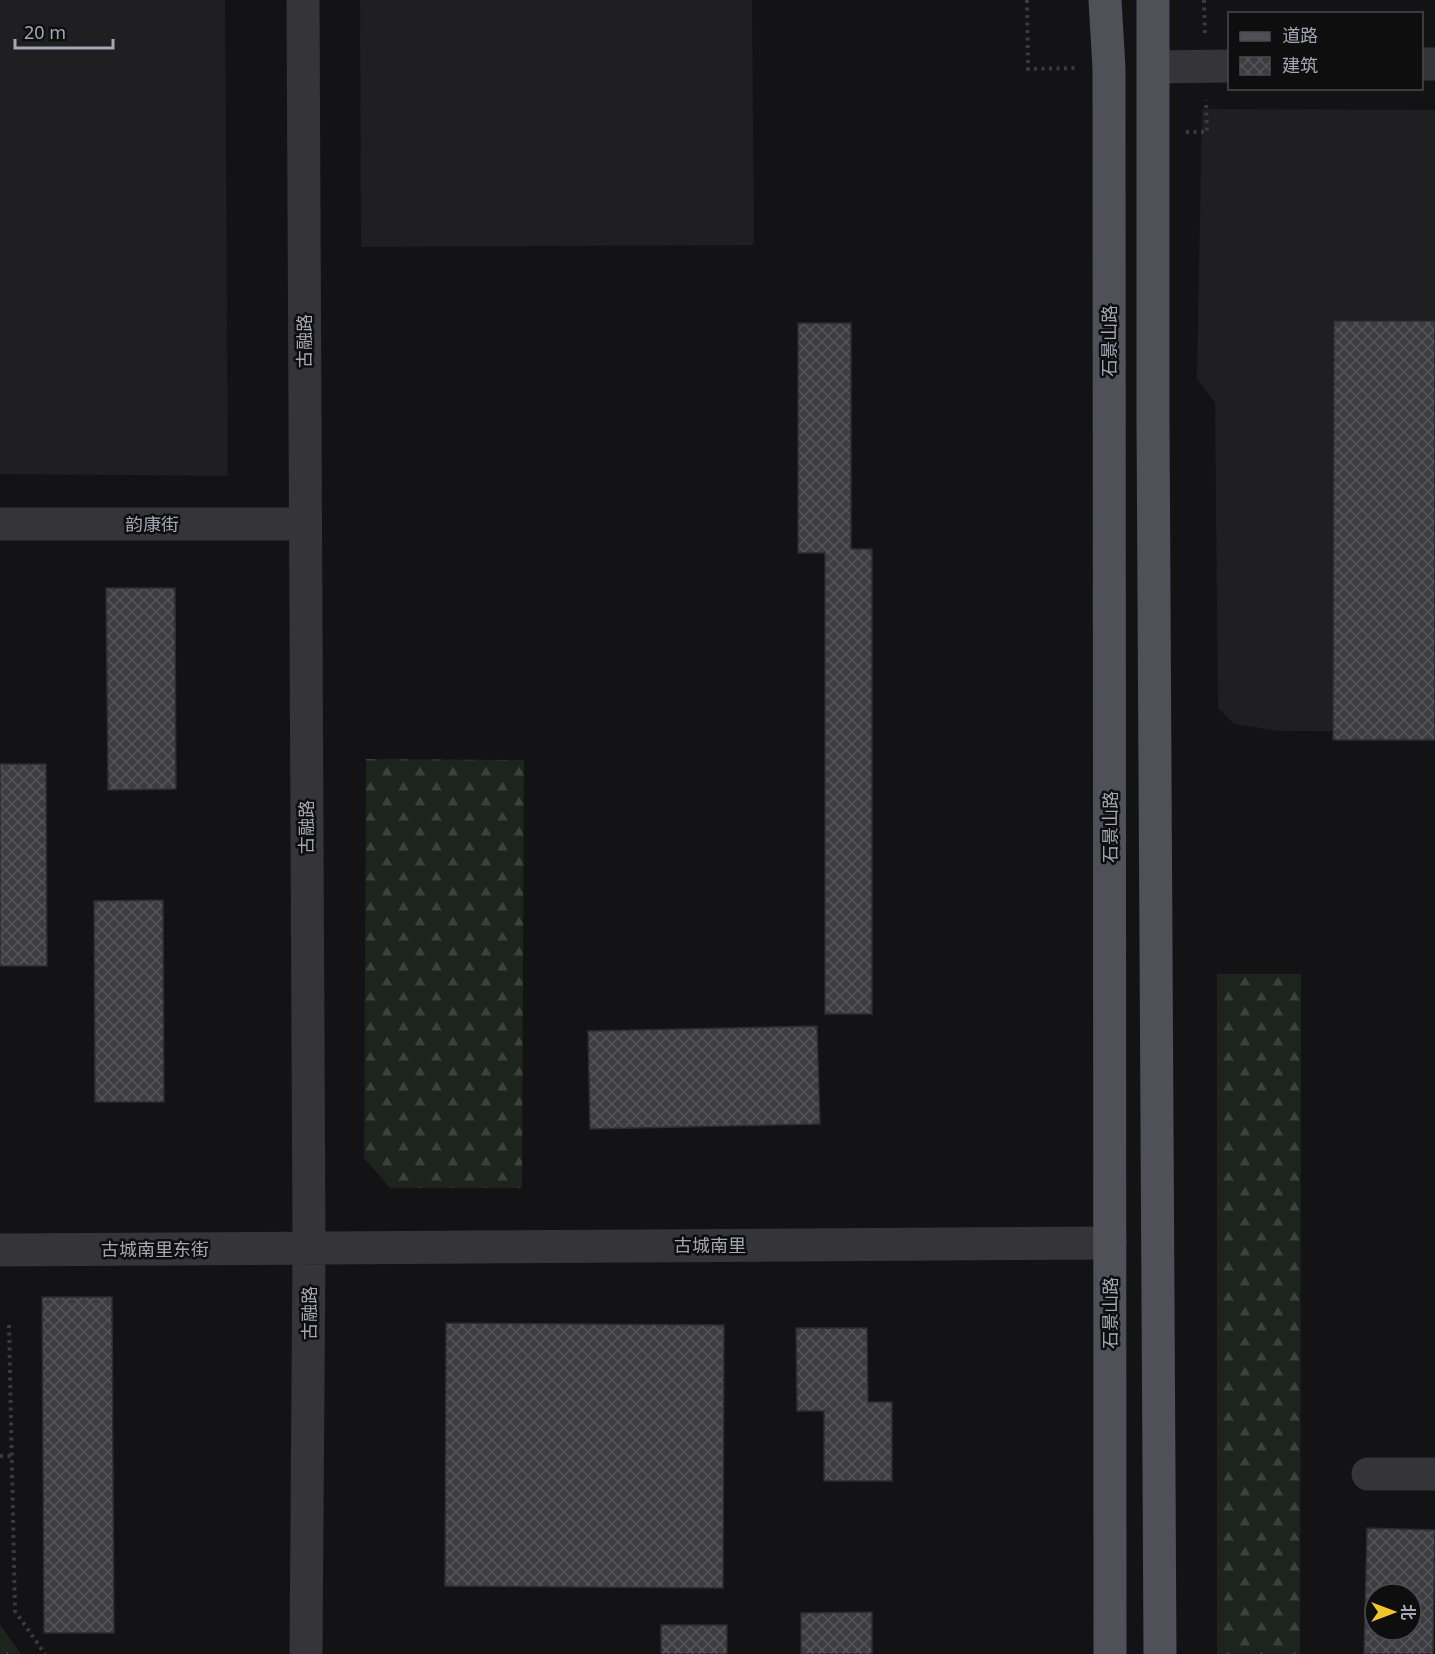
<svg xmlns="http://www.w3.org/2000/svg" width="1435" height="1654" viewBox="0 0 1435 1654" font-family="'Noto Sans','Noto Sans SC',sans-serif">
	<defs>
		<pattern id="forest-firs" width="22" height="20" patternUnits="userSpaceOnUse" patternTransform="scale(1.5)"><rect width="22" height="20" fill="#1d241e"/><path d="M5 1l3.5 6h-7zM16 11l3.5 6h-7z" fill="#3b413c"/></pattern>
		<pattern id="building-cross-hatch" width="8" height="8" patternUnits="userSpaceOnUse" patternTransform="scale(1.5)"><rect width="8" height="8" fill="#3d3c41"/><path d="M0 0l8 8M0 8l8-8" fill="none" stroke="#56555a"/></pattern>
	</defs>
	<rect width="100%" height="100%" fill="#131214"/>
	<path fill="#1f1f21" d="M0 0H225L228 476 0 474Z
		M360 0H752L754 245 361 247Z
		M1202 109 1435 110V732L1279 731 1234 724 1218 708 1215 402 1197 379Z"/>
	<path fill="url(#forest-firs)" d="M366 759 524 760 522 1188H390L364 1158Z
		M1217 974H1301L1300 1654H1217Z
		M0 1625 21 1654H0Z"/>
	<path fill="url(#building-cross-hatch)" stroke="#2d2c30" stroke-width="1.5" fill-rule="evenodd" d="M1334 321H1435V740H1333Z
		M798 323H851V549H872V1014H825V553H798Z
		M106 588H175L176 789 108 790Z
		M0 764H46L47 966H0Z
		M163 900 164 1102H95L94 901Z
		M817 1026 820 1124 590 1129 588 1031Z
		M42 1297H112L114 1633H44Z
		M446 1323 724 1325 723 1588 445 1586Z
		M796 1328H867L868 1402H892V1481H824V1411H797Z
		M1367 1528 1435 1530 1433 1654H1364ZM1375 1594H1411V1630H1375Z
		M872 1612V1654H801V1613Z
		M661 1625H727V1654H661Z"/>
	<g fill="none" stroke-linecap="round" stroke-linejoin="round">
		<path stroke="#3a3b40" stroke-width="4" stroke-dasharray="3 4.5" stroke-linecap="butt" d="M1027 0 1028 69 1076 68
			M1204 0 1205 35
			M1186 132H1207L1206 100
			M9 1325 15 1611 45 1654
			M0 1456H12"/>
		<path stroke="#343439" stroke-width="33" d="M303 0 309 1248 306 1654
			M1422 64H1435
			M1154 67 1230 66
			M0 524H304
			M0 1250 1110 1243
			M1368 1474H1435"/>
		<path stroke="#4f5058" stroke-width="33" d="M1105 0 1109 68 1110 1654
			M1153 0V419L1160 1654"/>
	</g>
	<g text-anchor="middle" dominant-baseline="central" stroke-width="5" stroke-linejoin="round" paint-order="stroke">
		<g font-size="18" fill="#a4a7b5" stroke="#0e0e0f">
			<text transform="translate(304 341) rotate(-90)">古融路</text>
			<text transform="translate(1109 341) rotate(-90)">石景山路</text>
			<text x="152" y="524">韵康街</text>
			<text transform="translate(306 827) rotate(-90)">古融路</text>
			<text transform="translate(1110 827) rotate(-90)">石景山路</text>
			<text x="710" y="1245">古城南里</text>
			<text x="155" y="1249">古城南里东街</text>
			<text transform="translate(309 1313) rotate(-90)">古融路</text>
			<text transform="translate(1110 1313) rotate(-90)">石景山路</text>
		</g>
	</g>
	<rect x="1228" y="12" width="195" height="78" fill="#0e0e0f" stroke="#4a4b51" stroke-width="1.5"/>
	<rect x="1240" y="32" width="30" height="9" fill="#4f5058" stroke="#4a4b51" stroke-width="1.5"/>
	<text x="1282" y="42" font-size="18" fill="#a4a7b5">道路</text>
	<rect x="1240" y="57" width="30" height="18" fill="url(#building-cross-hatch)" stroke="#4a4b51" stroke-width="1.5"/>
	<text x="1282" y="72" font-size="18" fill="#a4a7b5">建筑</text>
	<g transform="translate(1393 1612) rotate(90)"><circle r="28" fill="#0e0e0f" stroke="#4a4b51" stroke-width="1.5"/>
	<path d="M0-4.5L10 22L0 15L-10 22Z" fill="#f3c52c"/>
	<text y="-9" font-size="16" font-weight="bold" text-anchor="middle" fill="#a4a7b5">北</text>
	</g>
	<path d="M15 39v9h98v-9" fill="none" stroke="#a4a7b5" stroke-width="3"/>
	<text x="24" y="39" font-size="18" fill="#a4a7b5" stroke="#0e0e0f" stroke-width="4.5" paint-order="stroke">20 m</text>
</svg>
